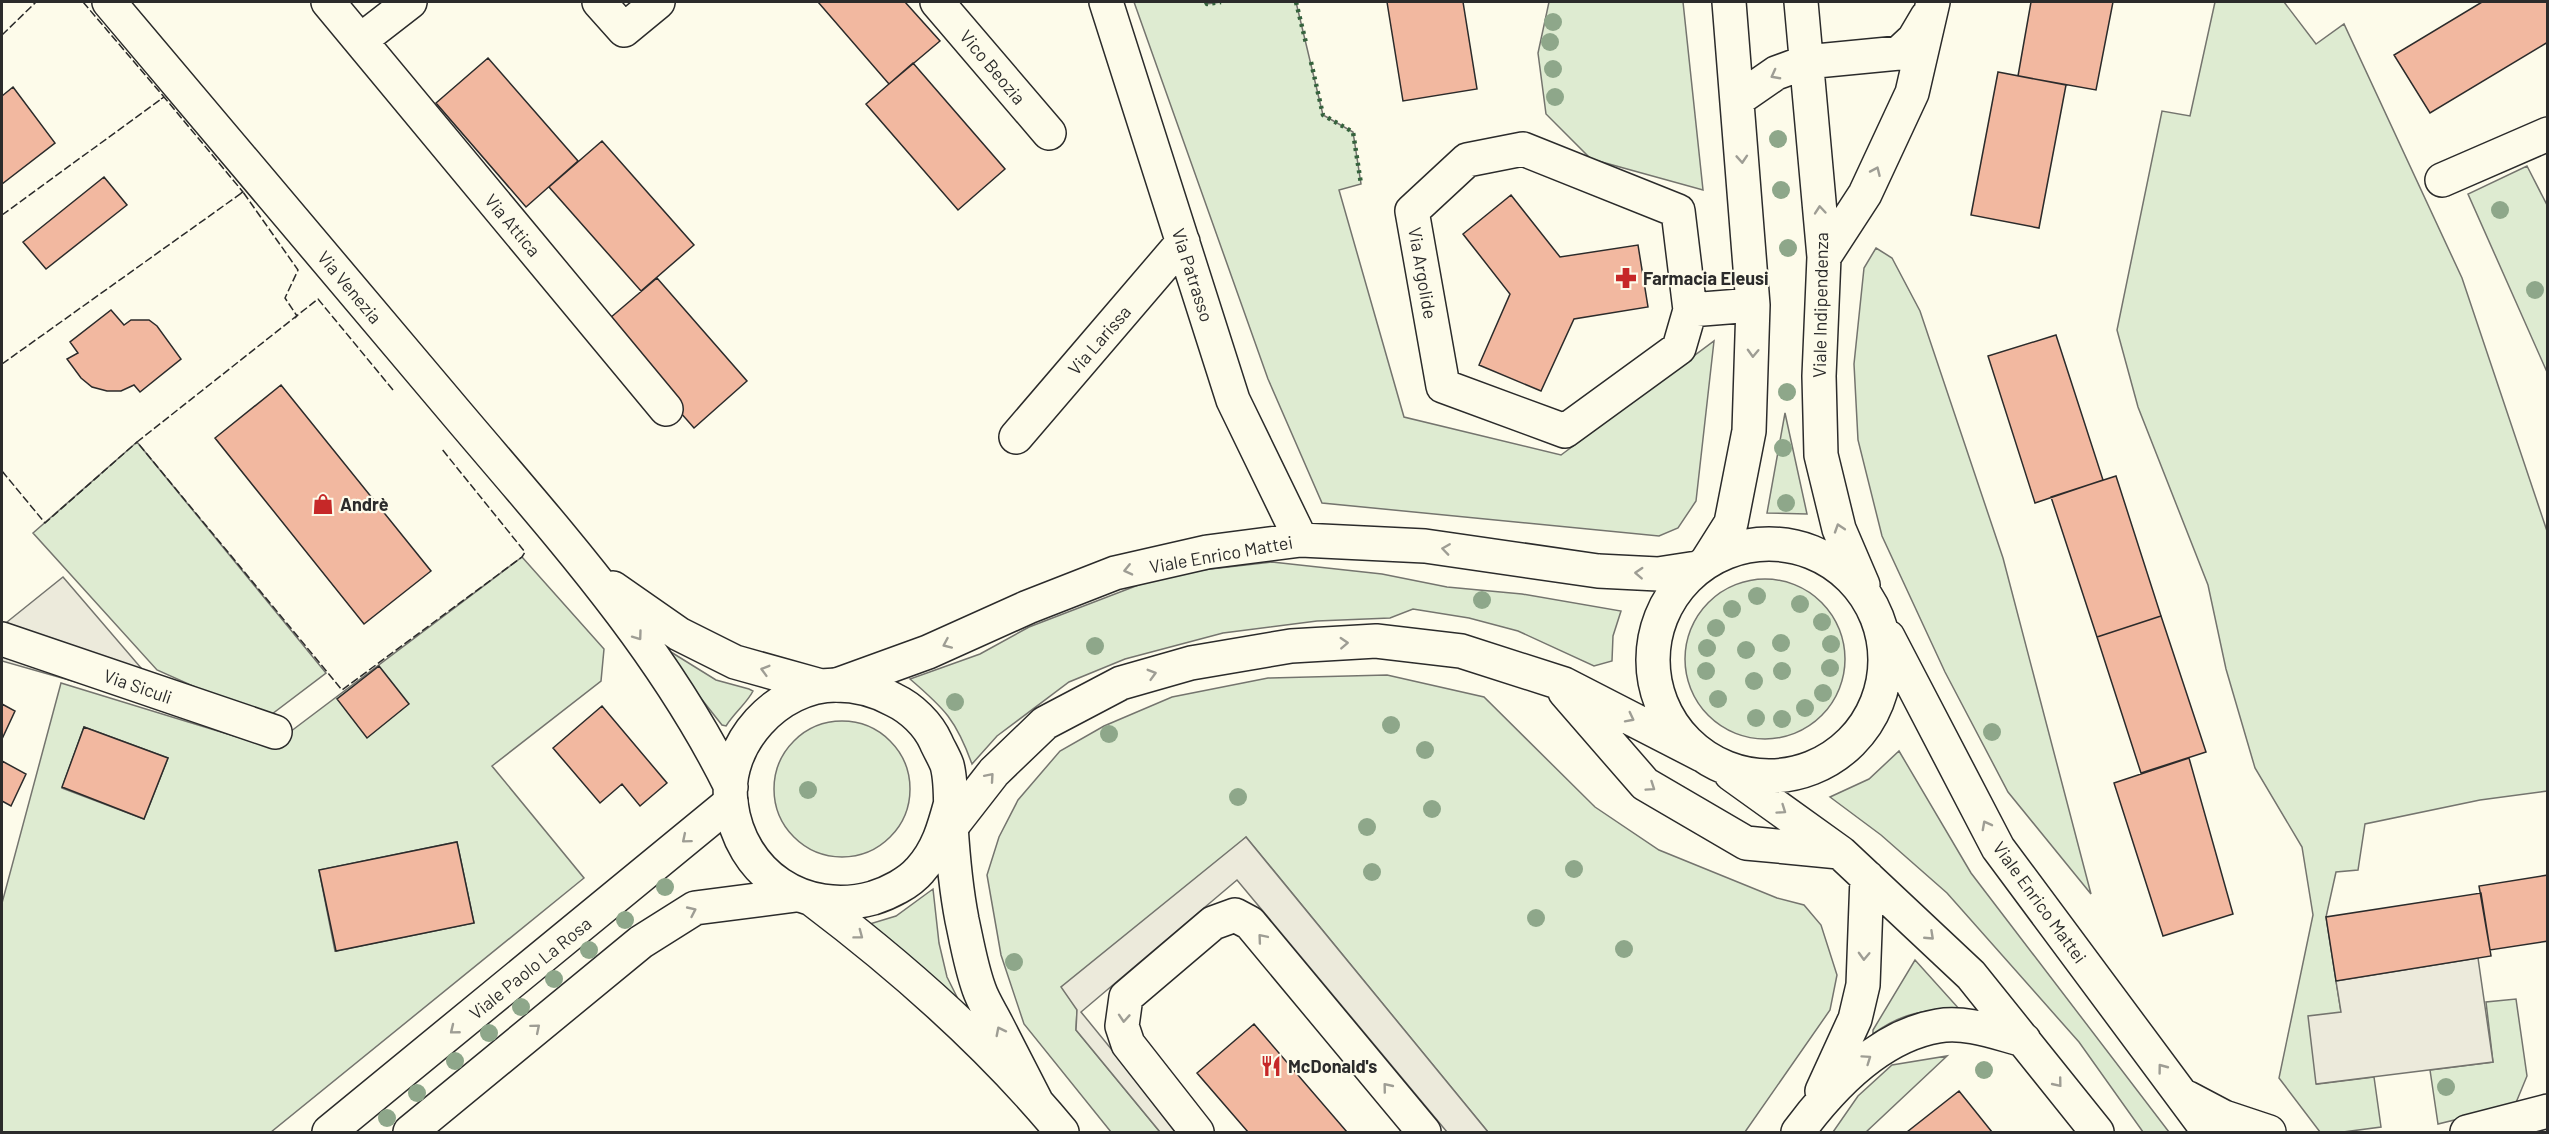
<svg xmlns="http://www.w3.org/2000/svg" width="2549" height="1134" viewBox="0 0 2549 1134" font-family="Barlow,sans-serif">
	<rect width="100%" height="100%" fill="#fdfbea"/>
	<path fill="#deebd1" stroke="#74746e" stroke-width="1.5" fill-rule="evenodd" d="M1134 2H1206L1207 4 1221 2H1296L1323 115 1353 132 1361 184 1339 190 1404 417 1561 455 1714 341 1696 501 1678 528 1659 536 1322 503 1268 379Z
		M1549 2H1683L1703 190 1591 159 1546 114 1538 53Z
		M2215 2H2284L2316 44 2344 24 2462 278 2548 534 2547 791 2480 800 2365 824 2358 870 2336 872 2326 917 2341 1012 2317 1084 2374 1077 2381 1127 2343 1132H2320L2279 1078 2313 915 2302 847 2255 768 2226 669 2208 585 2138 407 2117 330 2162 111 2190 116Z
		M2527 166 2547 205V372L2468 194Z
		M1876 248 1892 258 1920 311 2003 558 2091 894 2008 792 1945 672 1882 536 1858 440 1854 364 1864 268Z
		M1785 413 1807 514 1767 513Z
		M137 442 326 673 272 714 251 712 157 670 33 533Z
		M522 557 604 649 601 681 492 766 584 878 271 1132H2V903L61 683 270 747ZM84 727 168 758 144 819 62 788ZM457 842 474 923 335 951 319 870Z
		M1272 562 1382 574 1447 587 1522 594 1621 611 1613 636 1612 661 1594 666 1518 631 1469 618 1413 609 1390 618 1317 621 1223 633 1125 659 1069 682 997 736 972 764C956 720 945 709 910 679L980 654 1029 627 1167 574Z
		M1685 659a80 80 0 1 1 160 0a80 80 0 1 1-160 0Z
		M658 644 716 680 749 689 753 691C747 703 734 713 726 726L722 725Z
		M1387 675 1484 697 1595 807 1659 850 1777 898 1804 905 1821 925 1837 975 1830 1010 1745 1132H1488L1246 837 1077 1010 1076 1030 1160 1132H1111L1024 1024 1001 955 987 875 999 837 1018 800 1060 751 1104 726 1172 697 1268 678Z
		M774 789a68 68 0 1 1 136 0a68 68 0 1 1-136 0Z
		M1899 751 1971 873 2169 1132H2143L2079 1042 1947 893 1881 835 1830 797 1869 779Z
		M933 889 939 943 947 977 967 1017 863 926 896 916Z
		M1915 960 1961 1011C1928 1008 1901 1013 1873 1034V1030Z
		M2516 999 2527 1076 2515 1105 2438 1124 2430 1070 2493 1062 2486 1002Z
		M1947 1056 1866 1132H1833L1858 1096 1892 1065Z"/>
	<path fill="#eceadb" stroke="#74746e" stroke-width="1.5" d="M63 577 178 711 2 661V626Z
		M1246 837 1488 1132H1447L1237 880 1081 1012 1179 1132H1160L1076 1030 1077 1010 1061 987Z
		M2478 958 2493 1062 2316 1084 2308 1016 2341 1012 2336 981Z"/>
	<path fill="#f2b8a0" stroke="#2b2b2b" stroke-width="1.5" d="M818 2H905L940 41 889 84Z
		M1387 2H1463L1477 89 1403 101Z
		M2031 2H2113L2096 90 2018 76Z
		M2482 2H2548V42L2430 113 2394 55Z
		M488 58 578 161 526 207 436 103Z
		M913 63 1005 169 958 210 866 104Z
		M1998 72 2066 85 2039 228 1971 215Z
		M13 87 55 143 2 184V96Z
		M602 141 694 245 641 291 549 187Z
		M104 177 127 205 46 269 23 242Z
		M1511 195 1560 257 1638 245 1648 307 1574 319 1541 391 1479 365 1510 294 1463 234Z
		M657 278 747 381 694 428 603 324Z
		M111 310 124 325 131 320H149L157 326 181 359 140 392 134 385 121 391H107L92 387 81 378 67 359 78 353 70 342Z
		M2056 335 2103 480 2035 503 1988 356Z
		M281 385 431 571 364 624 215 438Z
		M2116 476 2161 616 2097 637 2051 497Z
		M2161 616 2206 752 2141 773 2097 637Z
		M379 666 409 704 367 738 337 699Z
		M2 704 15 711 2 739Z
		M602 706 667 783 640 806 622 784 600 803 553 748Z
		M84 727 168 758 144 819 62 787Z
		M2189 758 2233 914 2163 936 2114 783Z
		M2 761 26 774 11 806 2 801Z
		M457 842 474 923 336 951 319 870Z
		M2548 875V941L2490 950 2479 886Z
		M2481 893 2491 956 2336 981 2326 917Z
		M1254 1024 1347 1132H1248L1197 1073Z
		M1959 1091 1992 1132H1907Z"/>
	<g fill="none" stroke-linecap="round" stroke-linejoin="round">
		<defs>
			<path id="minor" d="M328 2 666 409
				M599 2 624 30 658 2
				M937 2 1049 133
				M1106 2 1233 400 1301 540
				M1801 2 1824 257 1819 376 1821 455 1839 529 1863 585
				M361 40 410 2
				M1737 100 1776 73 1806 62 1899 53 1914 39 1927 17
				M2442 180 2548 134
				M1824 257 1865 194 1912 93 1933 2
				M1690 310 1679 348 1565 431 1443 386 1412 211 1467 160 1523 149 1678 211 1690 310 1753 305
				M1016 437 1183 242
				M1653 660a116 116 0 1 1 232 0a116 116 0 1 1-232 0Z
				M1707 561 1731 523 1749 431 1753 305 1729 2
				M1888 637 1998 848 2209 1132
				M2 639 275 732
				M837 685 928 652 1028 607 1115 573 1207 552 1301 540 1425 546 1598 571 1658 574 1697 568
				M1565 692 1645 784 1746 843 1839 852
				M1731 774 1841 853 1971 975 2097 1132
				M941 840 994 772 1045 723 1121 683 1191 663 1291 646 1376 641 1461 651 1564 684 1702 755
				M1822 1091 1855 1019 1863 985 1867 877
				M2188 1098 2224 1117 2269 1132
				M329 1132 731 802
				M410 1132 641 942 695 908 796 895
				M1197 1132 1128 1044 1122 1026 1126 997 1213 923 1235 915 1250 923 1424 1132
				M1798 1132C1832 1086 1879 1036 1938 1026 1966 1021 1997 1033 2024 1040
				M2467 1132 2548 1111"/>
			<path id="major" d="M109 2C225 139 341 276 457 414 557 532 662 647 731 787
				M613 588 679 634 735 662 821 686
				M951 802C944 828 938 850 920 870 909 883 889 893 873 898 804 917 740 874 731 803 723 744 778 685 836 685 858 685 876 690 894 700 911 708 928 724 936 742 939 749 944 757 947 765 952 783 950 806 951 825 953 857 956 889 962 920 967 943 971 967 979 989 983 1001 991 1013 997 1025 1010 1050 1023 1076 1036 1101
				M813 900C903 968 990 1045 1062 1132"/>
		</defs>
		<use href="#minor" stroke="#2b2b2b" stroke-width="36"/>
		<use href="#major" stroke="#2b2b2b" stroke-width="36"/>
		<use href="#minor" stroke="#fdfbea" stroke-width="33"/>
		<use href="#major" stroke="#fdfbea" stroke-width="33"/>
		<path stroke="#34623c" stroke-width="4.5" stroke-dasharray="3 4.5" stroke-linecap="butt" d="M1206 2 1207 4 1221 2
			M1296 2 1306 43
			M1311 62 1323 115 1353 132 1361 184"/>
		<path stroke="#2b2b2b" stroke-width="1.5" stroke-dasharray="8 3" stroke-linecap="butt" d="M83 2 164 97 161 99
			M2 35 36 2
			M2 215 164 97 243 192 241 193
			M2 364 243 192 298 270 285 298 297 316 295 318
			M393 390 318 299 137 442 342 690 522 557 525 552 441 448
			M2 471 45 523 137 442"/>
	</g>
	<g fill="#8ea78a">
		<circle cx="1553" cy="22" r="9"/>
		<circle cx="1550" cy="42" r="9"/>
		<circle cx="1553" cy="69" r="9"/>
		<circle cx="1555" cy="97" r="9"/>
		<circle cx="1778" cy="139" r="9"/>
		<circle cx="1781" cy="190" r="9"/>
		<circle cx="2500" cy="210" r="9"/>
		<circle cx="1788" cy="248" r="9"/>
		<circle cx="2535" cy="290" r="9"/>
		<circle cx="1787" cy="392" r="9"/>
		<circle cx="1783" cy="448" r="9"/>
		<circle cx="1786" cy="503" r="9"/>
		<circle cx="1757" cy="596" r="9"/>
		<circle cx="1482" cy="600" r="9"/>
		<circle cx="1800" cy="604" r="9"/>
		<circle cx="1732" cy="609" r="9"/>
		<circle cx="1822" cy="622" r="9"/>
		<circle cx="1716" cy="628" r="9"/>
		<circle cx="1781" cy="643" r="9"/>
		<circle cx="1831" cy="644" r="9"/>
		<circle cx="1095" cy="646" r="9"/>
		<circle cx="1707" cy="648" r="9"/>
		<circle cx="1746" cy="650" r="9"/>
		<circle cx="1830" cy="668" r="9"/>
		<circle cx="1706" cy="671" r="9"/>
		<circle cx="1782" cy="671" r="9"/>
		<circle cx="1754" cy="681" r="9"/>
		<circle cx="1823" cy="693" r="9"/>
		<circle cx="1718" cy="699" r="9"/>
		<circle cx="955" cy="702" r="9"/>
		<circle cx="1805" cy="708" r="9"/>
		<circle cx="1756" cy="718" r="9"/>
		<circle cx="1782" cy="719" r="9"/>
		<circle cx="1391" cy="725" r="9"/>
		<circle cx="1992" cy="732" r="9"/>
		<circle cx="1109" cy="734" r="9"/>
		<circle cx="1425" cy="750" r="9"/>
		<circle cx="808" cy="790" r="9"/>
		<circle cx="1238" cy="797" r="9"/>
		<circle cx="1432" cy="809" r="9"/>
		<circle cx="1367" cy="827" r="9"/>
		<circle cx="1574" cy="869" r="9"/>
		<circle cx="1372" cy="872" r="9"/>
		<circle cx="665" cy="887" r="9"/>
		<circle cx="1536" cy="918" r="9"/>
		<circle cx="625" cy="920" r="9"/>
		<circle cx="1624" cy="949" r="9"/>
		<circle cx="589" cy="950" r="9"/>
		<circle cx="1014" cy="962" r="9"/>
		<circle cx="554" cy="979" r="9"/>
		<circle cx="521" cy="1007" r="9"/>
		<circle cx="489" cy="1033" r="9"/>
		<circle cx="455" cy="1061" r="9"/>
		<circle cx="1984" cy="1070" r="9"/>
		<circle cx="2446" cy="1087" r="9"/>
		<circle cx="417" cy="1093" r="9"/>
		<circle cx="387" cy="1118" r="9"/>
	</g>
	<defs><path id="oneway-chevron" d="M-2-3.5L2.5 0L-2 3.5" fill="none" stroke-width="1.6" stroke-linecap="round" stroke-linejoin="round" transform="scale(1.5)"/></defs>
	<g stroke="#9e9d94">
		<use href="#oneway-chevron" transform="translate(1775 75) rotate(152)"/>
		<use href="#oneway-chevron" transform="translate(1742 159) rotate(86)"/>
		<use href="#oneway-chevron" transform="translate(1876 171) rotate(-66)"/>
		<use href="#oneway-chevron" transform="translate(1820 210) rotate(-95)"/>
		<use href="#oneway-chevron" transform="translate(1753 353) rotate(92)"/>
		<use href="#oneway-chevron" transform="translate(1839 528) rotate(-108)"/>
		<use href="#oneway-chevron" transform="translate(1446 549) rotate(-172)"/>
		<use href="#oneway-chevron" transform="translate(1128 570) rotate(167)"/>
		<use href="#oneway-chevron" transform="translate(1639 573) rotate(-177)"/>
		<use href="#oneway-chevron" transform="translate(638 636) rotate(54)"/>
		<use href="#oneway-chevron" transform="translate(1344 643) rotate(-3)"/>
		<use href="#oneway-chevron" transform="translate(947 644) rotate(156)"/>
		<use href="#oneway-chevron" transform="translate(765 670) rotate(-164)"/>
		<use href="#oneway-chevron" transform="translate(1152 674) rotate(-16)"/>
		<use href="#oneway-chevron" transform="translate(1630 718) rotate(27)"/>
		<use href="#oneway-chevron" transform="translate(990 777) rotate(-49)"/>
		<use href="#oneway-chevron" transform="translate(1651 787) rotate(34)"/>
		<use href="#oneway-chevron" transform="translate(1782 810) rotate(35)"/>
		<use href="#oneway-chevron" transform="translate(1986 825) rotate(-118)"/>
		<use href="#oneway-chevron" transform="translate(686 839) rotate(140)"/>
		<use href="#oneway-chevron" transform="translate(692 911) rotate(-25)"/>
		<use href="#oneway-chevron" transform="translate(859 935) rotate(37)"/>
		<use href="#oneway-chevron" transform="translate(1930 936) rotate(43)"/>
		<use href="#oneway-chevron" transform="translate(1262 938) rotate(-130)"/>
		<use href="#oneway-chevron" transform="translate(1864 956) rotate(92)"/>
		<use href="#oneway-chevron" transform="translate(1124 1018) rotate(94)"/>
		<use href="#oneway-chevron" transform="translate(536 1028) rotate(-40)"/>
		<use href="#oneway-chevron" transform="translate(454 1030) rotate(141)"/>
		<use href="#oneway-chevron" transform="translate(1000 1031) rotate(-117)"/>
		<use href="#oneway-chevron" transform="translate(1867 1059) rotate(-35)"/>
		<use href="#oneway-chevron" transform="translate(2162 1068) rotate(-127)"/>
		<use href="#oneway-chevron" transform="translate(2058 1083) rotate(51)"/>
		<use href="#oneway-chevron" transform="translate(1387 1087) rotate(-129)"/>
	</g>
	<defs>
		<symbol id="pharmacy-bare" viewBox="-9 -9 18 18"><path d="M-2-6h4v4h4v4h-4v4h-4v-4h-4v-4h4Z" fill="#c62828" stroke="#fdfbea" stroke-width="2.5" paint-order="stroke"/></symbol>
		<symbol id="shop-bare" viewBox="-9 -9 18 18"><path d="M-5-2.5h2.3a2.7 3.5 0 0 1 5.4 0H5L5.5 6h-11ZM-1.5-2.5h3a1.5 2.3 0 0 0-3 0Z" fill="#c62828" stroke="#fdfbea" stroke-width="2.5" paint-order="stroke"/></symbol>
		<symbol id="restaurant-bare" viewBox="-9 -9 18 18"><path d="M-5-6h1v4h1v-4h1v4h1v-4h1v5L-1.5 .5V6h-2V.5L-5-1ZM5-6V6H3V1.5H1.5Q1.5-4 5-6Z" fill="#c62828" stroke="#fdfbea" stroke-width="2.5" paint-order="stroke"/></symbol>
	</defs>
	<g fill-rule="evenodd">
		<use href="#pharmacy-bare" x="1611" y="263" width="30" height="30"/>
		<use href="#shop-bare" x="308" y="489" width="30" height="30"/>
		<use href="#restaurant-bare" x="1256" y="1051" width="30" height="30"/>
	</g>
	<g text-anchor="middle" dominant-baseline="central" stroke-width="4.5" stroke-linejoin="round" paint-order="stroke">
		<g font-size="18" fill="#2b2b2b" stroke="#fdfbea">
			<text transform="translate(993 67) rotate(50)">Vico Beozia</text>
			<text transform="translate(513 225) rotate(50)">Via Attica</text>
			<text transform="translate(1423 273) rotate(80)">Via Argolide</text>
			<text transform="translate(1193 275) rotate(72)">Via Patrasso</text>
			<text transform="translate(350 287) rotate(50)">Via Venezia</text>
			<text transform="translate(1820 305) rotate(-89)">Viale Indipendenza</text>
			<text transform="translate(1099 340) rotate(-49)">Via Larissa</text>
			<text transform="translate(1221 554) rotate(-10)">Viale Enrico Mattei</text>
			<text transform="translate(138 686) rotate(19)">Via Siculi</text>
			<text transform="translate(2040 902) rotate(54)">Viale Enrico Mattei</text>
			<text transform="translate(530 968) rotate(-39)">Viale Paolo La Rosa</text>
		</g>
		<g font-size="18" font-weight="bold" fill="#2b2b2b" stroke="#fdfbea" text-anchor="start">
			<text x="1643" y="278">Farmacia Eleusi</text>
			<text x="340" y="504">Andrè</text>
			<text x="1288" y="1066">McDonald's</text>
		</g>
	</g>
	<rect width="2549" height="1134" fill="none" stroke="#2b2b2b" stroke-width="6"/>
</svg>
